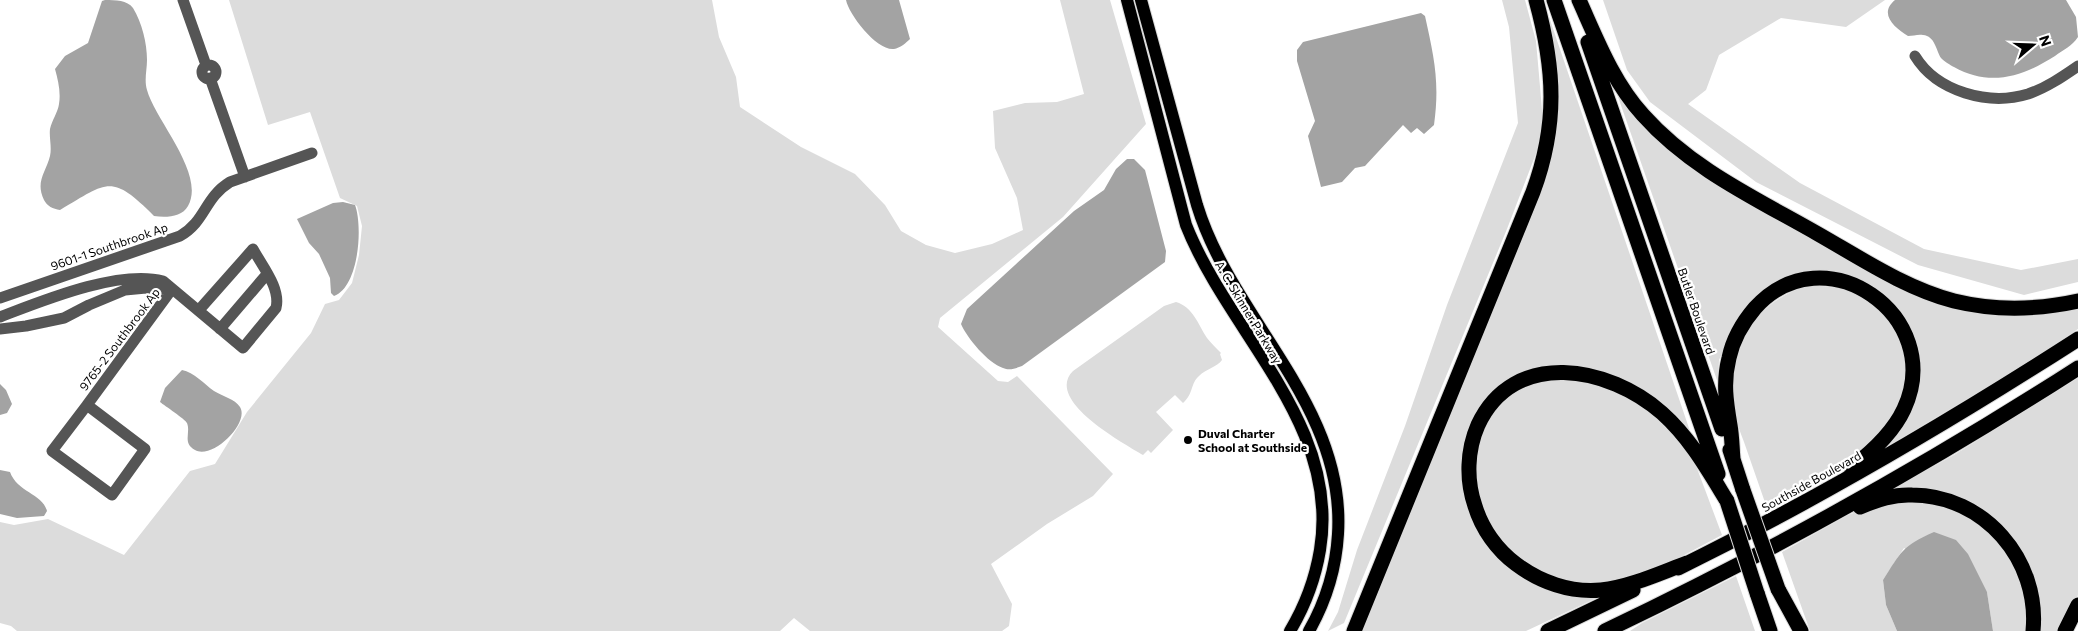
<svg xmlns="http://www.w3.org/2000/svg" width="2078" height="631" viewBox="0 0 2078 631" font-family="Commissioner,sans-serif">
	<rect width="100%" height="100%" fill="#fff"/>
	<path fill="#dcdcdc" d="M229 0H712L719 37 736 77 740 107 801 147 855 174 885 205 901 231 926 245 955 253 992 244 1023 230 1017 198 995 148 993 111 1025 103 1057 102 1084 94 1060 0H1110L1146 124 1063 217 940 318 938 327 998 381 1008 382 1017 376 1113 474 1093 496 1047 524 991 564 1012 604 1009 626 1002 631H810L794 618 780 631H17L11 626 0 623V522L14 525 48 519 124 555 190 471 215 464 247 412 311 333 325 304 339 300 352 283 359 255 362 226 357 206 340 198 310 112 268 125Z
		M1502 0H1525L1536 41 1539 75 1543 122 1537 151 1507 229 1344 623 1328 631 1338 612 1357 550 1405 426 1447 305 1518 123 1509 27Z
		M1603 0H1885L1846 27 1781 18 1719 55 1706 90 1688 104 1800 183 1924 249 2021 270 2078 259V282L2024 295 1918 265 1756 182 1650 102 1627 70Z
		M1547 11 1691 434 1679 418 1660 403 1576 369 1492 398 1466 484 1510 566 1603 595 1526 631H1358L1545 168 1543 12Z
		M1616 91 1671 148 1953 303 2078 304V329L2012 372 1883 449 1916 375 1878 293 1869 284 1838 273 1812 272 1783 280 1726 345 1719 360 1718 383Z
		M1810 285 1849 289 1886 312 1906 353V390L1890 423 1847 466 1829 478 1768 511C1760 488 1752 465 1744 442 1738 425 1729 405 1730 386 1733 336 1762 299 1810 285Z
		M1176 302C1193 307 1198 324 1207 338 1211 343 1216 348 1221 353L1220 354 1222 360C1217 367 1206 369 1199 376 1190 384 1194 393 1183 403L1175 395 1156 412 1173 430 1151 453 1148 450 1143 455C1123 443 1044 400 1073 371L1164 306Z
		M1553 376 1609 385 1661 418 1692 455 1722 535 1654 571 1602 586 1552 580 1502 548 1475 493 1476 439 1506 394Z
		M2078 378V595L2061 631H2036L2037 623 2000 527 1893 489 1954 455Z
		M1890 500 1942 502 1999 537 2024 581 2029 631H1993L1987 592 1904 548 1883 580 1886 605 1897 631H1810L1782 552 1848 515Z
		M1736 576 1755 631H1630L1642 623Z"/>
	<path fill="#a3a3a3" d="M105 0C116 0 127 0 133 8 142 23 147 43 147 60 147 70 144 80 147 90 155 120 206 174 188 206 182 217 166 218 154 216 111 173 108 182 60 210 53 209 47 206 44 200 35 182 46 172 50 156 52 147 49 138 50 129 52 120 58 112 59 104 61 92 58 80 55 69L65 56 88 43 102 1Z
		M846 0H899L910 39C906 43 900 48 894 49 877 51 849 15 846 0Z
		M1895 0H2066L2076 17 2078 37C2072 46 2063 50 2055 56 2022 77 1990 87 1954 67 1950 65 1944 61 1941 58 1936 50 1935 36 1923 35 1918 34 1913 36 1908 36 1895 28 1878 14 1895 0Z
		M1421 13 1425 16C1434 57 1440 82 1434 125L1424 134 1417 128 1411 133 1403 125 1365 166 1355 168 1342 182 1321 187 1308 136 1315 121 1297 61V50L1303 42Z
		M1127 159H1134L1145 170 1166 251 1165 262 1022 366C1016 368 1010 371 1003 368 988 363 967 338 961 324L967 309 1074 211 1104 190 1116 169Z
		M343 202 355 205C363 226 359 287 334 296L331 293 330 278 319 254 309 243 297 219 333 203Z
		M182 370C194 372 204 384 214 391 222 396 235 399 240 407 250 423 212 460 195 450 182 443 191 433 187 423 185 419 165 406 160 402L165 388Z
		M0 384 6 390 12 404 7 413 0 415Z
		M0 470 10 472C17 492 43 494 47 511L44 516 17 518 0 514Z
		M1934 532 1956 540 1968 554 1987 592 1993 631H1897L1886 605 1883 580C1901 552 1902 546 1934 532Z"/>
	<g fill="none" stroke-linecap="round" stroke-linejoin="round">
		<defs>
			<path id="major" d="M1127 0 1186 225C1229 334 1341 424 1320 550 1315 580 1305 606 1290 631
				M1141 0 1197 205C1232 320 1346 405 1338 534 1336 568 1326 601 1309 631"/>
			<path id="highway" d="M1554 0 1718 474
				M1579 0C1597 40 1613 82 1643 115 1691 169 1757 199 1818 234 1862 259 1905 288 1954 301 1995 311 2037 310 2078 301
				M1588 42 1722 429
				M1730 450 1743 490
				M1733 459C1732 448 1732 436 1730 425 1726 401 1723 382 1729 358 1733 339 1743 322 1755 308 1824 231 1947 316 1904 409 1893 433 1872 452 1851 468
				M1860 507C1877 500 1894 494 1912 495 1984 495 2040 560 2033 631
				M1687 563C1660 573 1630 587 1601 590 1570 593 1540 582 1516 564 1497 550 1482 529 1475 506 1466 480 1467 450 1478 425 1514 348 1609 366 1662 413 1690 438 1708 470 1727 501
				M1678 568C1816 500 1949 422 2078 339
				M1778 589 1801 631
				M1757 593 1770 631
				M1354 631 1533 192C1558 124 1555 69 1536 0
				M1548 631 1633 590
				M1605 631C1768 553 1926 466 2078 368
				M2065 631 2078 605"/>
		</defs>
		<use href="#major" stroke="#dbdbdb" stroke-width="14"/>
		<use href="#highway" stroke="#dbdbdb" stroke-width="17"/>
		<path stroke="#555" stroke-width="11" d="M183 0 206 65
			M1915 56C1937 92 1989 106 2028 94 2046 88 2062 77 2078 66
			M202 72a7 7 0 1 1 14 0a7 7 0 1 1-14 0Z
			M210 78 245 177
			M0 298 180 236C206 221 204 198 230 182L312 153
			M0 317C42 301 119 269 163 281L243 348 276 308C281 288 262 266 253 249L199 310
			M0 329 26 326 64 318 89 305 125 290 146 288 172 289
			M220 329 267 274
			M87 405 145 449 112 495 52 451Z
			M87 405 172 289"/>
		<use href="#major" stroke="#000" stroke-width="12"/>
		<use href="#highway" stroke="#000" stroke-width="15"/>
		<defs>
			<path id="highway-bridge" d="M1743 490 1778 589
				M1727 501 1757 593"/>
		</defs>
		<use href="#highway-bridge" stroke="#dbdbdb" stroke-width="17" stroke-linecap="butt"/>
		<use href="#highway-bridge" stroke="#000" stroke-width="15"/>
	</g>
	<circle fill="#000" stroke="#fff" stroke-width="2" cx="1188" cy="440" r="5"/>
	<g text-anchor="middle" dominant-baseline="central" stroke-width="4.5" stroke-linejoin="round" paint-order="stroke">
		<g font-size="12" fill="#000" stroke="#fff">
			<text transform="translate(109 246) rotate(-19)">9601-1 Southbrook Ap</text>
			<text transform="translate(1697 311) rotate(71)">Butler Boulevard</text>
			<text transform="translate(1249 312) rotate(59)">A. C. Skinner Parkway</text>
			<text transform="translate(119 339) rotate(-53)">9765-2 Southbrook Ap</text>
			<text transform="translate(1811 481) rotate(-29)">Southside Boulevard</text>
		</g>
		<g font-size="12" font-weight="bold" fill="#000" stroke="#fff" text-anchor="start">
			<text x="1198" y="433">Duval Charter<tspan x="1198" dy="14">School at Southside</tspan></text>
		</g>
	</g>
	<g transform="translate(2033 45) rotate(71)" stroke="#ffffff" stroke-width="4" paint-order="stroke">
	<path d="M0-4L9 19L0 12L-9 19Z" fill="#000000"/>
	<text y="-8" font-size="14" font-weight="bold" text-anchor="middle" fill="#000000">N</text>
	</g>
</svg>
